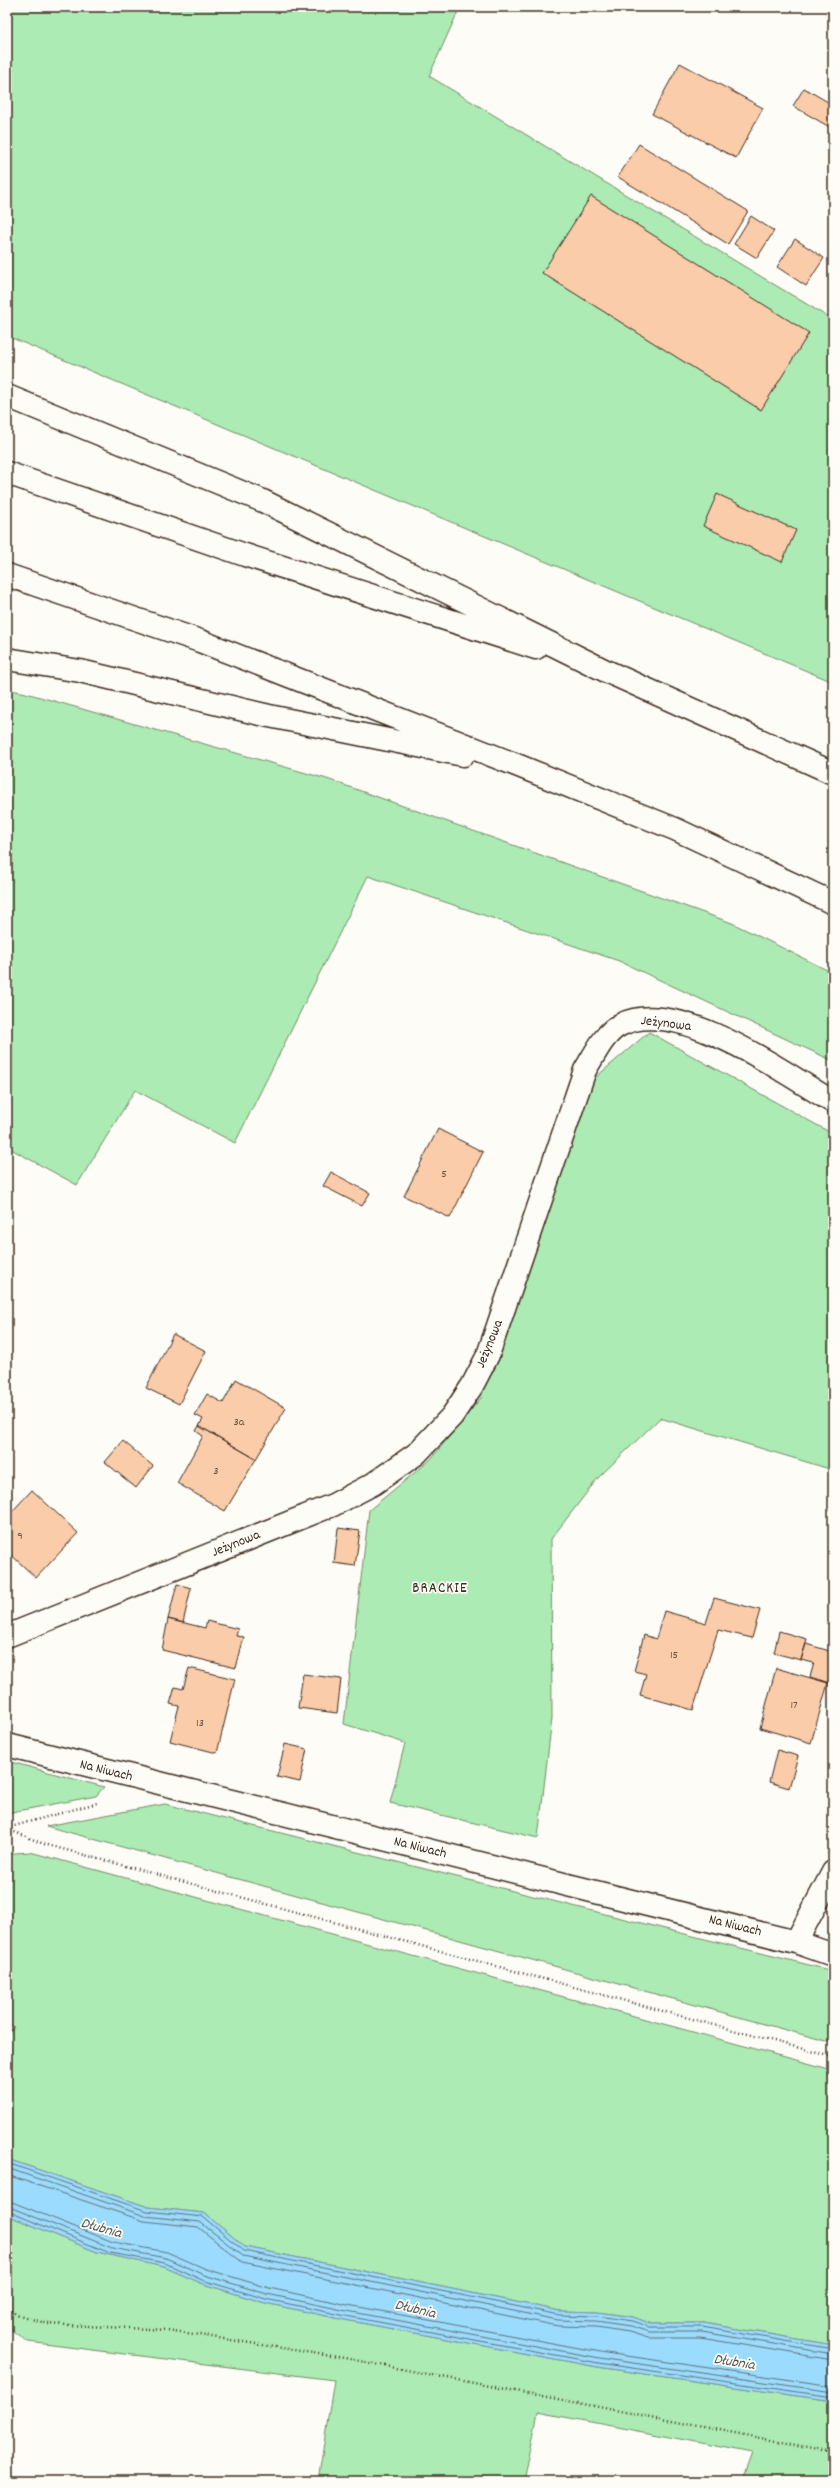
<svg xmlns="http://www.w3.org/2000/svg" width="840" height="2488" viewBox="0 0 840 2488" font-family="Dekko,sans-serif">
	<rect width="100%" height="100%" fill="#fdfcf7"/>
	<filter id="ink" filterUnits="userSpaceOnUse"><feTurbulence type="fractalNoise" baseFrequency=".025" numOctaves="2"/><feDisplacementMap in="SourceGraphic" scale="8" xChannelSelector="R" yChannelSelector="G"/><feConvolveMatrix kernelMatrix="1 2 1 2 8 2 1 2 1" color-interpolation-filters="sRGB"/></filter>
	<g filter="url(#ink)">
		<path fill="#acebb3" stroke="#748a68" d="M7 7H460L429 76 833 320V682L7 336Z
			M7 689 26 693 327 779 732 923 833 973V1061L619 961 368 876 235 1143 135 1090 77 1185 7 1147Z
			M649 1032 833 1134V1470L660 1418 598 1478 551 1539 552 1718 538 1838 390 1803 405 1743 344 1724 369 1510 430 1460 481 1398 490 1367 590 1082Z
			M7 1761 104 1787 96 1796 7 1813Z
			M165 1804 833 1971V2043L46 1826Z
			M30 1852 833 2070V2345L703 2323H649L633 2317 597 2312 560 2311 245 2247 204 2213 148 2207 7 2159V2036L14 2027 7 2022V1856L15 1853Z
			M7 2215 97 2252 164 2267 201 2283 265 2303 345 2320 603 2368 833 2401V2481H743L753 2453 538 2412 524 2481H318L334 2380 28 2342 7 2327Z"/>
		<path fill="#9bdbfd" stroke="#7594a4" d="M7 2159 148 2207 204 2213 245 2247 560 2311 597 2312 633 2317 649 2323H703L833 2345V2401L603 2368 345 2320 265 2303 201 2283 164 2267 97 2252 7 2215Z"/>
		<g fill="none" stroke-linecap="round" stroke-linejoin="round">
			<path stroke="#617177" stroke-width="1" d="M7 2163 147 2211 203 2217 244 2251 559 2315 597 2316 632 2321 649 2327H702L833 2349
				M7 2168 145 2216 200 2222 243 2256 558 2320 596 2321 630 2326 649 2332H702L833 2354
				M7 2175 144 2221 198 2227 242 2262 558 2326 596 2327 629 2332 648 2338H701L833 2360
				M7 2200 113 2242 167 2252 206 2269 269 2288 348 2305 606 2353 833 2386
				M7 2206 112 2248 166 2258 204 2275 267 2294 347 2311 605 2359 833 2392
				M7 2211 110 2253 165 2263 202 2280 266 2299 346 2316 604 2364 833 2397"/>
		</g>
		<path fill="#facca9" stroke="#3b2a1e" d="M680 63 763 108 736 158 652 114Z
			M804 88 833 105V129L793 106Z
			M639 144 748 211 728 244 618 177Z
			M591 196 809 333 761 410 542 273Z
			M751 216 774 231 757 258 734 244Z
			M795 239 824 258 806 286 777 267Z
			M717 494 796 530 782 562 703 526Z
			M438 1129 483 1152 450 1218 404 1196Z
			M331 1172 370 1193 362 1206 323 1186Z
			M173 1334 206 1351 179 1404 146 1388Z
			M236 1379 286 1408 256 1459 199 1426 203 1419 195 1415 207 1394 223 1403Z
			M199 1426 256 1459 225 1511 177 1483 203 1436 196 1431Z
			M123 1441 153 1466 136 1488 105 1462Z
			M32 1490 78 1533 36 1578 7 1551V1517Z
			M338 1528 360 1531 355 1566 334 1563Z
			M177 1584 191 1588 183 1623 168 1619Z
			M714 1598 760 1610 752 1638 718 1630 693 1710 640 1695 646 1674 634 1671 644 1635 656 1639 664 1611 706 1623Z
			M168 1619 205 1628 207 1621 238 1629 236 1636 244 1637 236 1668 162 1650Z
			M779 1631 807 1639 801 1660 774 1653Z
			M806 1644 833 1652V1684L810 1677 814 1663 801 1660Z
			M189 1668 235 1679 217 1753 170 1741 179 1706 170 1704 175 1687 183 1689Z
			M776 1668 828 1683 811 1743 760 1728Z
			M303 1674 341 1679 337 1713 298 1708Z
			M285 1744 307 1749 300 1782 277 1777Z
			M777 1750 798 1756 789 1788 769 1782Z"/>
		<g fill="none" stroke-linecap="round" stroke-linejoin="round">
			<defs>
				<path id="minor" d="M7 1636 333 1505 373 1484 416 1454 452 1416 472 1386 488 1355 585 1070C594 1056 604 1033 620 1025 677 995 784 1073 833 1102
					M7 1745 796 1942 833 1955
					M796 1942 833 1872"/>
				<path id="motorway" d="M7 396 263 501 606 671 833 773
					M7 473 245 555 536 648
					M7 575 200 641 519 766 675 829 833 903
					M7 659 80 671 269 716 463 755"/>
			</defs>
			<use href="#minor" stroke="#3b2a1e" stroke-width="25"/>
			<use href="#motorway" stroke="#3b2a1e" stroke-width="25"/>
			<path stroke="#3b2a1e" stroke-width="2.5" stroke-dasharray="1 3" stroke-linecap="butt" d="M7 1828 97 1803
				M7 1829 44 1844 833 2057
				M7 2309 16 2314 48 2324 168 2330 344 2358 833 2452"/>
			<use href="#minor" stroke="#fdfcf7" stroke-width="22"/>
			<use href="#motorway" stroke="#fdfcf7" stroke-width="22"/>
		</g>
	</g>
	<g text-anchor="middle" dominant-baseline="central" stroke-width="3.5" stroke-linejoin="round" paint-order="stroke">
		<g font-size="12" fill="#6b5241">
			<text x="444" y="1174">5</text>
			<text x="239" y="1422">3a</text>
			<text x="216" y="1471">3</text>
			<text x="20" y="1536">9</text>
			<text x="674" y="1655">15</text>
			<text x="794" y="1705">17</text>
			<text x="200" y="1723">13</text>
		</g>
		<g font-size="14" fill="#3b2a1e" stroke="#fdfcf7">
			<text transform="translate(666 1024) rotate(7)">Jeżynowa</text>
			<text transform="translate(490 1344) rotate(-68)">Jeżynowa</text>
			<text transform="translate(236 1544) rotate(-22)">Jeżynowa</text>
			<text transform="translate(106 1771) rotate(14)">Na Niwach</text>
			<text transform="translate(420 1848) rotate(14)">Na Niwach</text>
			<text transform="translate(735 1926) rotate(14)">Na Niwach</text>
		</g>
		<g font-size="15" letter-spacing="1" fill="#3b2a1e" stroke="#fdfcf7">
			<text x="440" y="1589">BRACKIE</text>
		</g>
		<g font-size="15" font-style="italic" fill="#535656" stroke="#fdfcf7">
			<text transform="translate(101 2229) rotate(16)">Dłubnia</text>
			<text transform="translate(415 2310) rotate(13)">Dłubnia</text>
			<text transform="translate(734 2363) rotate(9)">Dłubnia</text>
		</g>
	</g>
	<rect width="840" height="2488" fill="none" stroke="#fdfcf7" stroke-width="24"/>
	<rect x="12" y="12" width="816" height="2464" fill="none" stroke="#3b2a1e" stroke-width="1.5" filter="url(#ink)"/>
</svg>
